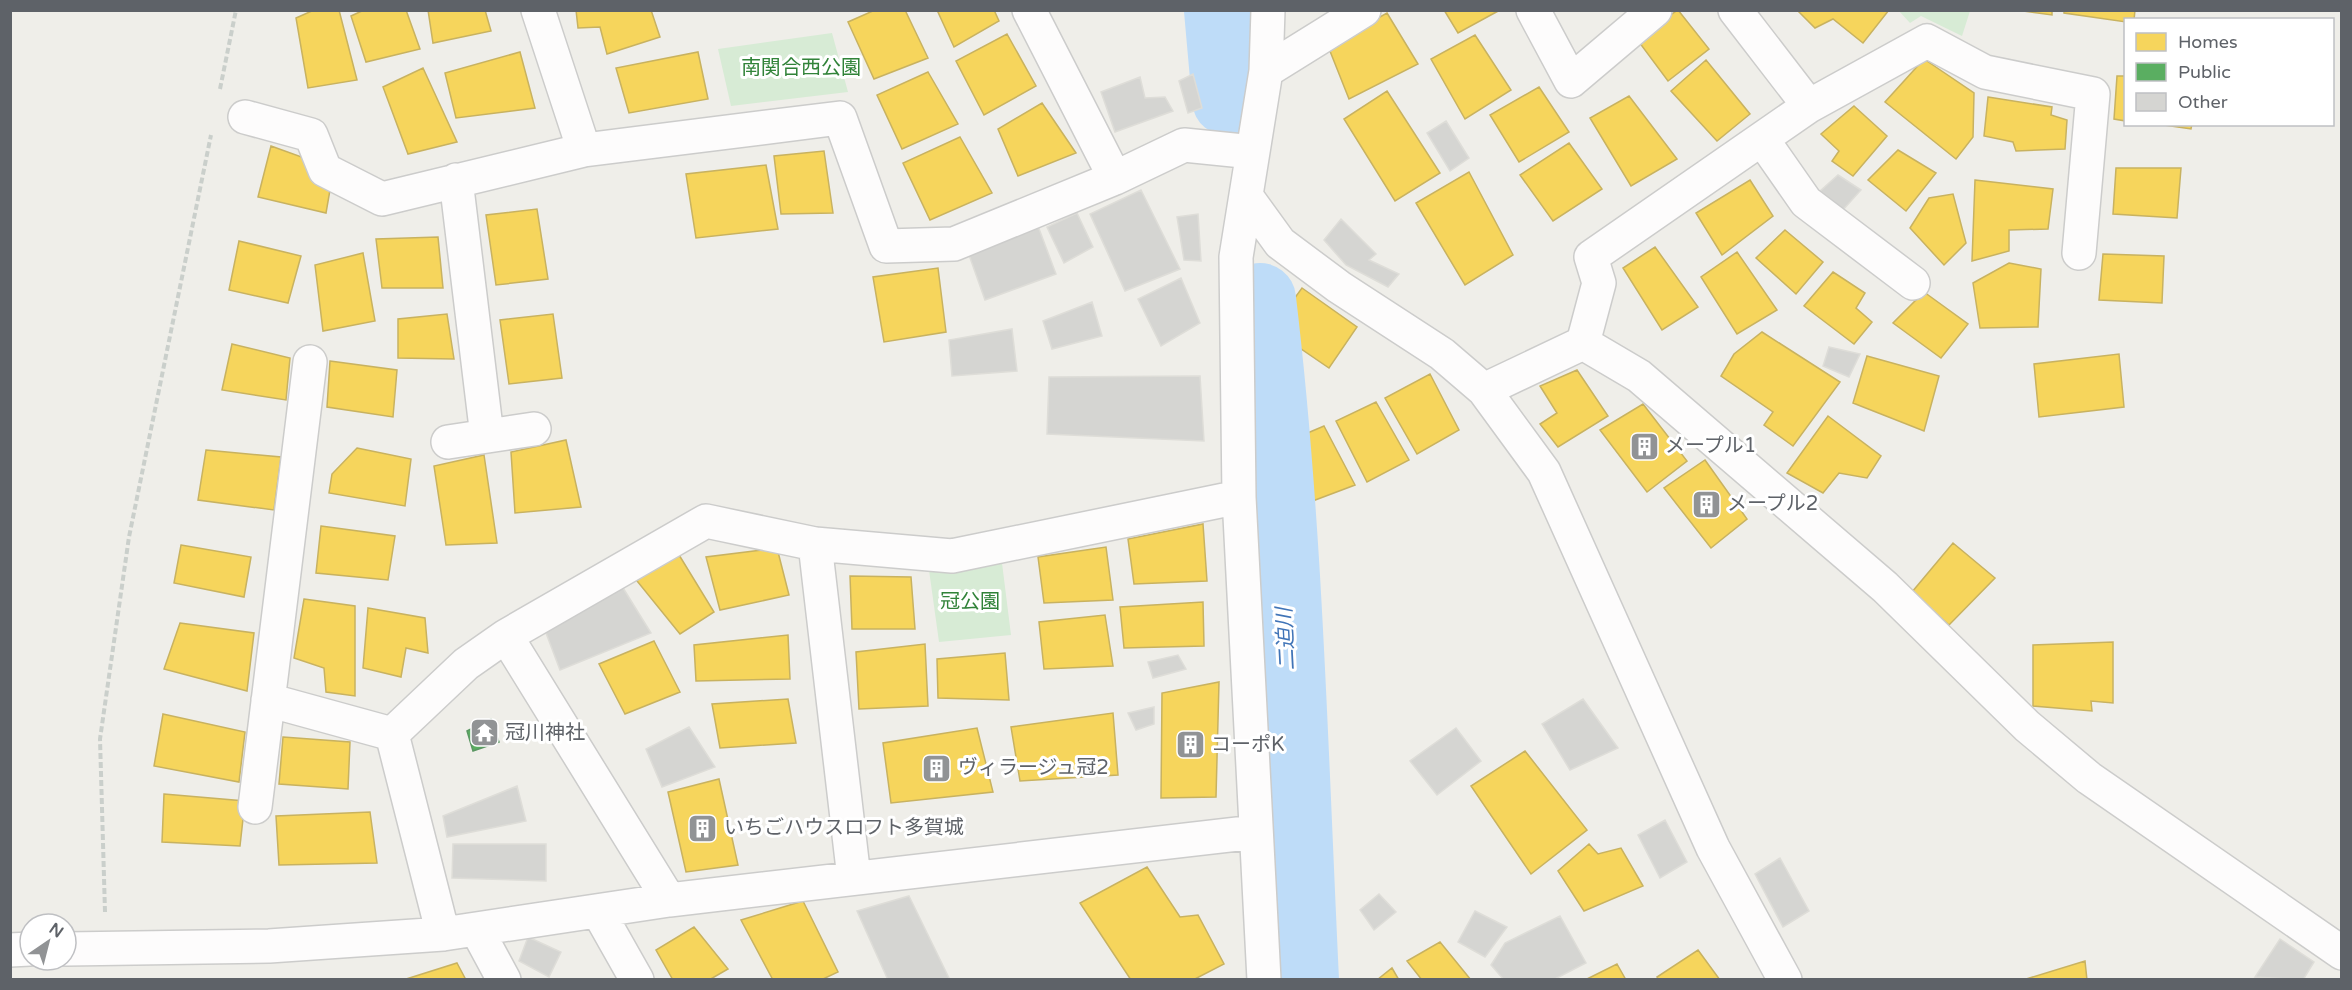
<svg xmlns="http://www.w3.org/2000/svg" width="2352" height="990" viewBox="0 0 2352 990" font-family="'Varela Round','Noto Sans JP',sans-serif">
	<rect width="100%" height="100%" fill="#efeee9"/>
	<path fill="#d7ebd5" d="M1899 11H1970L1962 36 1921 16 1910 23Z
		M832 33 848 92 731 106 718 49Z
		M1002 563 1011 635 939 642 929 570Z"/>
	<path fill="#f6d55c" stroke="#c8b260" stroke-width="1.5" d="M314 10H339L357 80 308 88 296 18Z
		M364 10H406L420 49 366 62 351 16Z
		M428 10H485L491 31 433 43Z
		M576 10H651L660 37 607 54 600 27 578 28Z
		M875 10H905L928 58 874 79 848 22Z
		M937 10H994L999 21 954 47Z
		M1444 10H1500L1458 33Z
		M1678 10 1709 49 1668 81 1636 38Z
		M1797 10H1889L1863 43 1833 19 1815 28Z
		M2016 10H2052V15Z
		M2064 10H2135L2134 20H2126V22L2064 13Z
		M1387 13 1418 64 1349 99 1328 46Z
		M1007 34 1036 86 984 115 956 61Z
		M1475 35 1511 90 1465 119 1431 59Z
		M520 52 535 108 456 118 445 73Z
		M698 52 708 99 629 113 616 68Z
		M1924 59 1974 93 1973 137 1956 159 1885 102Z
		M1706 60 1750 114 1717 141 1671 91Z
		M423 68 457 142 408 154 383 87Z
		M928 72 958 124 902 149 877 95Z
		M2117 76H2126V121L2114 119Z
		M1539 87 1569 132 1519 162 1490 115Z
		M1387 91 1440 173 1395 201 1344 119Z
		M1629 96 1677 159 1631 186 1590 118Z
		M1988 97 2052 107 2051 115 2067 120 2065 149 2016 151 2013 142 1984 136Z
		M1042 103 1076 153 1018 176 998 129Z
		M1854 106 1887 136 1853 176 1832 161 1839 151 1821 134Z
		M2157 124H2192L2191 129Z
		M960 137 992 193 930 220 903 163Z
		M1569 143 1602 189 1553 221 1520 175Z
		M271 146 310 160 330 190 326 213 258 197Z
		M1898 150 1936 173 1906 211 1868 180Z
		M824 151 833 213 781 214 774 156Z
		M766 165 778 229 696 238 686 174Z
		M2116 168H2181L2177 218 2113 214Z
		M1469 172 1513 255 1465 285 1416 203Z
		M1750 180 1773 216 1722 255 1696 213Z
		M1975 180 2053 189 2048 229 2009 230V251L1972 261Z
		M1953 194 1966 243 1944 265 1910 228 1929 198Z
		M537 209 548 279 496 285 486 215Z
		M1785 230 1823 262 1796 294 1756 258Z
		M438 237 443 288H382L376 239Z
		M239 241 301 256 288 303 229 290Z
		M1655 247 1698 307 1662 330 1623 268Z
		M1737 252 1777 310 1737 334 1701 277Z
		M363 253 375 321 323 331 315 265Z
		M2103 254 2164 256 2162 303 2099 300Z
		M2009 263 2041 269 2038 327 1980 328 1973 283Z
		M938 268 946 332 884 342 873 277Z
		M1833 272 1865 293 1856 308 1872 322 1854 344 1804 306Z
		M1302 288 1357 327 1329 368 1272 329Z
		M1924 292 1968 324 1941 358 1893 323Z
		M447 314 454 359 398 358V319Z
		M553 314 562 378 509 384 500 320Z
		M1762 332 1840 382 1793 446 1764 425 1773 412 1721 376 1734 354Z
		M232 344 290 358 286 400 222 390Z
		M2119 354 2124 407 2039 417 2034 364Z
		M1867 356 1939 376 1924 431 1853 403Z
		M330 361 397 370 393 417 327 407Z
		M1577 370 1608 416 1558 447 1540 424 1557 413 1540 386Z
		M1430 374 1459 430 1417 454 1385 398Z
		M1376 402 1409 460 1367 482 1336 421Z
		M1643 404 1687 461 1647 492 1600 430Z
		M1828 416 1881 456 1867 478 1839 473 1823 493 1787 473Z
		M1324 426 1355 485 1310 502 1284 443Z
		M566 440 581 507 515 513 511 452Z
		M357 448 411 459 405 506 329 493 332 474Z
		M206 450 281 457 274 510 198 500Z
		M484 455 497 543 446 545 434 466Z
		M1705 460 1747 519 1711 548 1664 488Z
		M1203 524 1207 581 1134 584 1128 539Z
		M321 526 395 536 388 580 316 573Z
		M1953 543 1995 578 1949 625 1912 592Z
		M181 545 251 557 244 597 174 583Z
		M1106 547 1113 600 1044 603 1038 557Z
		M777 548 789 595 720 610 706 557Z
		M676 550 714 612 680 634 633 576Z
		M850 576 911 577 915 629H852Z
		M304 599 355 606V696L326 692 324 668 294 658Z
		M1203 602 1204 646 1124 648 1120 607Z
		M368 608 425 618 428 653 406 648 401 677 363 668Z
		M1105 615 1113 666 1044 669 1039 622Z
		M180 623 254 633 247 691 164 669Z
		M788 635 790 679 696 681 694 645Z
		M654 641 680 692 625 714 599 664Z
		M2113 642V703L2091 701 2092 711 2033 706V645Z
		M925 644 928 706 859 709 856 652Z
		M1005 653 1009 700 938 698 937 659Z
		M1219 682 1216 797 1161 798 1162 693Z
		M788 699 796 743 720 748 712 704Z
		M1113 713 1118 775 1020 781 1011 727Z
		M163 714 245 732 239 782 154 766Z
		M977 728 993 792 891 803 883 743Z
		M283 737 350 742 348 789 279 784Z
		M1525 751 1587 830 1531 874 1471 786Z
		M719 779 738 865 686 872 668 792Z
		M164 794 245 801 240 846 162 842Z
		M370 812 377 863 279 865 276 816Z
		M1589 844 1598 854 1621 848 1643 886 1584 911 1558 871Z
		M1147 867 1180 917 1198 915 1224 964 1193 980H1131L1080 903Z
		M803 901 838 972 821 980H773L741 920Z
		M694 927 728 969 709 980H673L656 950Z
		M1440 942 1471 980H1422L1407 961Z
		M1698 950 1720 980H1659L1657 977Z
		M2085 961 2087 980H2023Z
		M457 963 466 980H403Z
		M1617 964 1626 980H1585Z
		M1392 968 1399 980H1377Z"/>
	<path fill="#5aae61" stroke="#5b9763" stroke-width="1.5" d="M491 719 499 742 473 751 467 731Z"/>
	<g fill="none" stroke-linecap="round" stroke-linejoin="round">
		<path stroke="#bedcf8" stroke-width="72" d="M1220 10 1228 100
			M1260 299C1287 524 1292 753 1303 980"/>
	</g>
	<path fill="#d5d5d2" stroke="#deddd8" stroke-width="1.5" d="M1193 74 1202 108 1188 113 1179 81Z
		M1140 77 1145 98 1165 97 1173 111 1115 132 1101 92Z
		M1446 121 1469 158 1450 171 1427 133Z
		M1838 175 1861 190 1842 211 1819 192Z
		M1141 190 1180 269 1125 291 1090 214Z
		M1077 213 1093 247 1064 263 1047 227Z
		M1198 214 1201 261 1184 260 1177 217Z
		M1341 219 1376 254 1369 260 1399 274 1388 287 1346 265 1324 240Z
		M1038 226 1056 274 985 300 969 255Z
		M1181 278 1200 323 1161 346 1138 299Z
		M1092 302 1102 336 1052 349 1043 321Z
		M1012 329 1017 371 952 376 949 340Z
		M1829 347 1860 354 1849 377 1823 366Z
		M1200 376 1204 441 1047 434 1049 377Z
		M620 583 651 633 560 670 543 625Z
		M1178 655 1186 669 1153 678 1148 662Z
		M1583 699 1618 748 1570 770 1542 724Z
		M1154 707V724L1136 730 1128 713Z
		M689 727 715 767 662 787 646 749Z
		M1456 728 1481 761 1437 795 1410 761Z
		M517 786 526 821 447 837 443 816Z
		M1665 820 1687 862 1660 878 1638 835Z
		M453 844H546V881L452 878Z
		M1780 858 1809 911 1783 927 1755 874Z
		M1379 894 1396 912 1374 930 1360 910Z
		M909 896 950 980H888L857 911Z
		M1475 911 1507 927 1485 957 1458 942Z
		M1560 916 1586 963 1553 980H1504L1491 965 1505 943Z
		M528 937 561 952 549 977 519 961Z
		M2280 939 2314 962 2303 980 2255 977Z"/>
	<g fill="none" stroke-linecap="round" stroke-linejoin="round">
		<defs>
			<path id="minor" d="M538 10 584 150
				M1029 10 1115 178
				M1533 10 1571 81 1655 10
				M1735 10 1809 106
				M1266 71 1364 10
				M245 117 311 135 325 170 382 199 584 150 840 118 886 246 954 244 1115 178 1184 145 1253 152
				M1762 139 1806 202 1913 283
				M456 180 487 436
				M1246 196 1280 243 1339 287 1442 354 1484 390 1544 472 1713 848 1785 980
				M1583 343 1599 283 1591 257 1809 106 1927 41 1985 72 2093 94 2079 253
				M1484 390 1583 343 1639 376 1885 587 2027 726 2089 778 2342 953
				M448 442 534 429
				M815 544 854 878
				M506 636 669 900
				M268 700 392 734 466 664 506 636 706 521 815 544 952 556 1239 497
				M392 734 443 934
				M255 807 310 362
				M598 911 637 980
				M477 930 504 980
				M66 949 269 946 443 934 669 900 1255 832
				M10 950 30 949
				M1264 980 1239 497 1236 257 1266 71 1268 10"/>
		</defs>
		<use href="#minor" stroke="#cccccb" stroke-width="36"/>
		<path stroke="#cacfcb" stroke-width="4" stroke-dasharray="6 3" stroke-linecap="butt" d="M220 89 236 10
			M105 912 100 739 129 537 211 135"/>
		<use href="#minor" stroke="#fdfcfc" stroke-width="33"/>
	</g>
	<defs>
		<symbol id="building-square" viewBox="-11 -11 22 22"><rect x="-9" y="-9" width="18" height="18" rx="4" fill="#919395" stroke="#fff"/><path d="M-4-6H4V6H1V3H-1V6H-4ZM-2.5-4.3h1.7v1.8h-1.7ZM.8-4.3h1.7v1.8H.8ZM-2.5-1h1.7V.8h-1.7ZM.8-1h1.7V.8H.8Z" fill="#fff"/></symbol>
		<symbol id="temple-square" viewBox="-11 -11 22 22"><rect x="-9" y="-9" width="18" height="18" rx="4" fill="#919395" stroke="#fff"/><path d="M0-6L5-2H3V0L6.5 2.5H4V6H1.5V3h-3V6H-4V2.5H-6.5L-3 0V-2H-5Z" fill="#fff"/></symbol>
	</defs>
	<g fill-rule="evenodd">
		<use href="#building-square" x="1628" y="430" width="33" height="33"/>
		<use href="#building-square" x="1690" y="488" width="33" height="33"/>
		<use href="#temple-square" x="468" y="716" width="33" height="33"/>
		<use href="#building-square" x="1174" y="728" width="33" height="33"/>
		<use href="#building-square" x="920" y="752" width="33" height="33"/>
		<use href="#building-square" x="686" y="812" width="33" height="33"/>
	</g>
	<g text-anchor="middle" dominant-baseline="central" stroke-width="6" stroke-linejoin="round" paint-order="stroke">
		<g font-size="20" fill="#318339" stroke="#fff">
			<text x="801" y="68">南関合西公園</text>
			<text x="970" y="602">冠公園</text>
		</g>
		<g font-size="20" fill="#5e6268" stroke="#fff" text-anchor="start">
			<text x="1665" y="446">メープル1</text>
			<text x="1727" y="504">メープル2</text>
			<text x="505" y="733">冠川神社</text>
			<text x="1211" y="745">コーポK</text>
			<text x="958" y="768">ヴィラージュ冠2</text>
			<text x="724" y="828">いちごハウスロフト多賀城</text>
		</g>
		<g font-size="21" font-style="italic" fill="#4074b7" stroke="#fff">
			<text transform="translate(1286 639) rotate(-93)">二迫川</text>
		</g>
	</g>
	<rect width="2352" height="990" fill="none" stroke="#5e6268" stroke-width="24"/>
	<rect x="2124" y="18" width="210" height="108" fill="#ffffff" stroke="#bfc0c3" stroke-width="1.5"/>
	<rect x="2136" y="33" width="30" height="18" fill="#f6d55c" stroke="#bfc0c3" stroke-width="1.5"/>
	<text x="2178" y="48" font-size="18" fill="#5e6268">Homes</text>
	<rect x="2136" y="63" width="30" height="18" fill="#5aae61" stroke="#bfc0c3" stroke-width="1.5"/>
	<text x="2178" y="78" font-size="18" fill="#5e6268">Public</text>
	<rect x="2136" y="93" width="30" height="18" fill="#d5d5d2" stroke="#bfc0c3" stroke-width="1.5"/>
	<text x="2178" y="108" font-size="18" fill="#5e6268">Other</text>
	<g transform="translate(48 942) rotate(35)"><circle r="28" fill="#ffffff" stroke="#bfc0c3" stroke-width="1.5"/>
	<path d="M0-4.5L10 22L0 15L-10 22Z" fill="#919395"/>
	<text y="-9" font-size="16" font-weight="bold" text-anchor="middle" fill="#5e6268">N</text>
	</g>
</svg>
